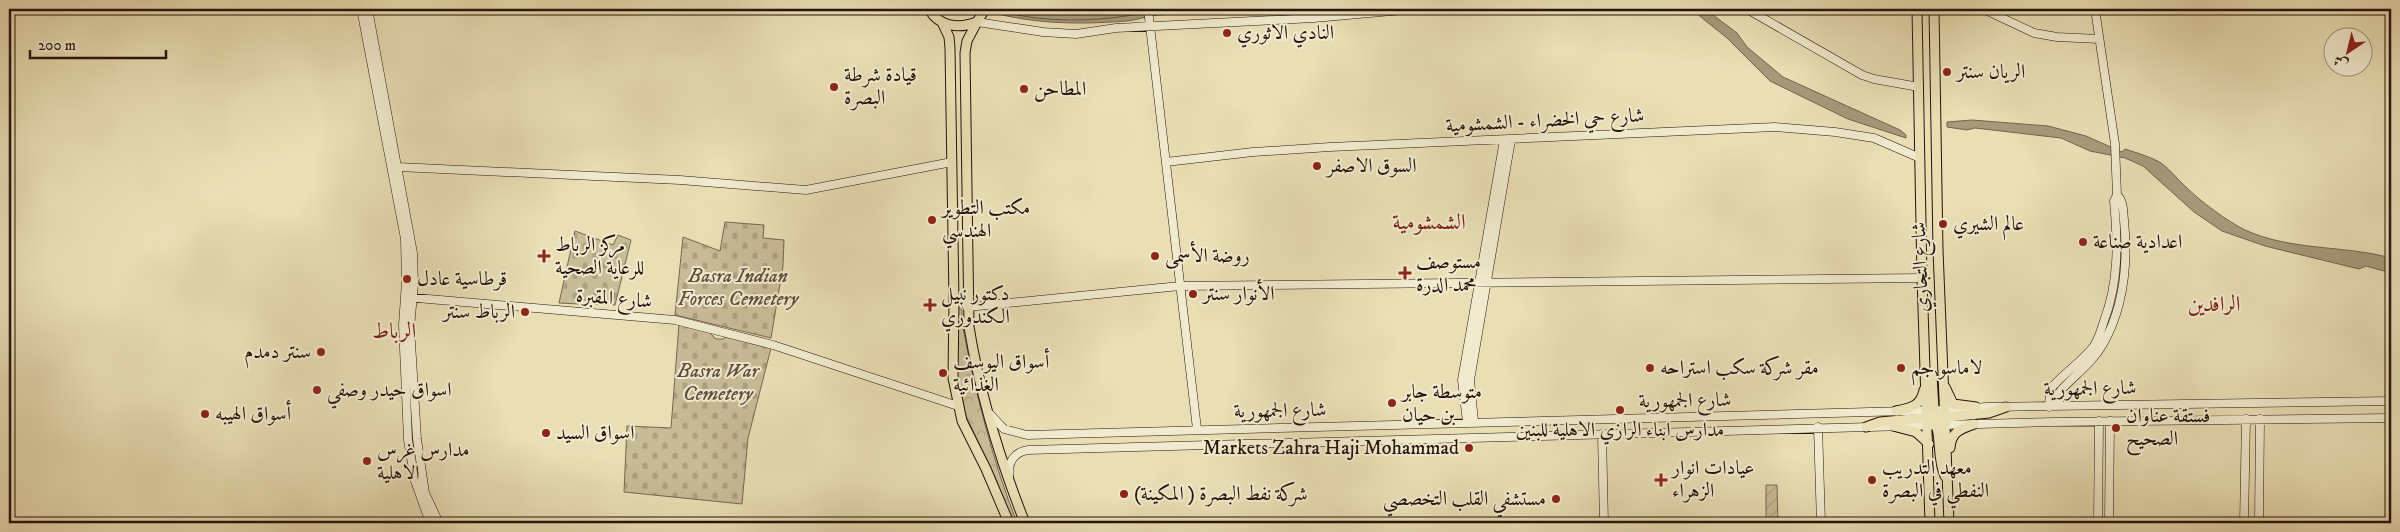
<svg xmlns="http://www.w3.org/2000/svg" width="2400" height="532" viewBox="0 0 2400 532" font-family="'IM FELL DW Pica',Amiri,serif">
	<defs>
		<pattern id="forest-crowns" width="20" height="18" patternUnits="userSpaceOnUse" patternTransform="scale(1.25)"><rect width="20" height="18" fill="#c8bb97"/><path d="M2 6a3 3 0 1 1 6 0M12 15a3 3 0 1 1 6 0" fill="none" stroke="#aca081"/></pattern>
		<pattern id="cemetery-stones" width="16" height="16" patternUnits="userSpaceOnUse" patternTransform="scale(1.25)"><rect width="16" height="16" fill="#c8bb97"/><path d="M2 7V4a2 2 0 0 1 4 0v3zM10 15v-3a2 2 0 0 1 4 0v3z" fill="#aca081"/></pattern>
		<pattern id="garden-furrows" width="10" height="10" patternUnits="userSpaceOnUse" patternTransform="scale(1.25)"><rect width="10" height="10" fill="#c8bb97"/><path d="M-1 1l2-2M0 10L10 0M9 11l2-2" fill="none" stroke="#aca081"/></pattern>
	</defs>
	<rect width="100%" height="100%" fill="#e9deb4"/>
	<filter id="stains"><feTurbulence type="fractalNoise" baseFrequency=".004" numOctaves="4"/><feColorMatrix values="0 0 0 0 .2 0 0 0 0 .09 0 0 0 0 .02 0 0 0 .5 -.17"/></filter>
	<radialGradient id="worn" r=".72"><stop offset=".6" stop-color="#630" stop-opacity="0"/><stop offset="1" stop-color="#630" stop-opacity=".3"/></radialGradient>
	<path fill="url(#forest-crowns)" stroke="#766750" d="M959 308 962 310V323C975 391 992 459 1017 523H1013L995 477 966 416 956 371 957 309Z"/>
	<path fill="url(#cemetery-stones)" stroke="#766750" d="M725 222 764 225 763 238 784 240 783 266 771 338 675 315 683 237 720 251Z
		M575 231 613 245 618 235 631 240 615 305 595 304 592 300H582L579 304 559 303Z
		M679 324 709 332 716 339H723L728 336 771 348 748 438 742 504 624 492 627 426 671 428Z"/>
	<path fill="url(#garden-furrows)" stroke="#766750" d="M1766 485H1777L1778 523H1766Z"/>
	<path fill="#a6997a" stroke="#72634d" d="M979 9H1245C1215 14 1187 13 1157 15 1147 16 1137 20 1127 21 1074 25 1030 24 979 9Z
		M1691 9H1705L1737 33 1747 47 1783 77 1900 130 1906 135V138L1848 119 1770 81 1727 38Z
		M1972 120 2048 126 2086 136 2122 152 2125 149C2137 153 2151 157 2161 163 2171 170 2177 179 2186 187 2200 201 2227 221 2245 230 2291 251 2344 245 2391 258V273L2366 266 2359 269 2265 246 2222 231 2194 212 2143 166 2125 158 2090 151 2061 138 1975 128 1967 130 1947 127V122Z"/>
	<g fill="none" stroke-linecap="round" stroke-linejoin="round">
		<path stroke="#665642" stroke-width="1" d="M996 9C1037 24 1100 22 1143 13
			M1026 9 1071 13 1132 9
			M1153 10 1207 9"/>
		<defs>
			<path id="secondary" d="M361 9 405 239 406 282 403 325 408 440 415 481 430 523
				M368 9 413 253 414 284 410 327 417 439 425 493 439 523
				M1148 9 1197 429
				M1747 9 1862 75 1874 79 1919 87
				M1983 9 2034 33 2057 37 2099 39
				M977 22 1043 32 1076 34 1116 28 1314 18 1414 9
				M1166 162 1253 152 1330 147 1775 127 1835 132 1874 138 1920 158
				M398 167 680 180 806 190 952 162
				M405 297 675 320 773 345 958 406
				M967 307 1180 286 1922 278
				M2059 406V393L2062 389C2076 374 2093 362 2103 344 2124 307 2128 261 2124 220 2123 212 2124 201 2117 195
				M2049 407 2050 390 2053 386C2066 372 2082 361 2094 346 2099 338 2101 330 2104 321 2119 281 2118 243 2114 201L2117 195 2115 144 2095 9
				M989 413 1004 429 1027 435 1943 410 1987 407 2391 401
				M1467 422 1462 380 1504 140
				M1474 422 1470 380 1511 140
				M1818 427 1821 523
				M1602 434 1604 523
				M1009 476C1008 462 1014 452 1028 450L2053 422 2391 418
				M2098 523 2099 421
				M2109 523 2110 421
				M2244 523 2246 419
				M2259 523 2260 419"/>
			<path id="primary" d="M929 9C939 27 959 29 977 22L985 9
				M1917 9 1922 278 1930 523
				M1934 9 1938 250 1949 523
				M942 22 949 37 950 48 954 301 953 378 962 421 986 469 1009 523
				M977 22 967 41 965 53 969 327C980 394 1000 460 1025 523
				M1932 375 1934 410 1941 422
				M1945 387 1953 404 1976 407
				M1896 411C1911 408 1921 406 1924 390
				M1932 416C1943 433 1936 457 1945 476
				M1893 426 1916 432 1929 444
				M1928 426 1938 418 1989 413 2006 407
				M1866 427 1880 422 1933 417
				M1950 448C1951 432 1960 429 1974 424"/>
		</defs>
		<use href="#secondary" stroke="#25130a" stroke-width="9"/>
		<use href="#primary" stroke="#25130a" stroke-width="11"/>
		<use href="#secondary" stroke="#f1eace" stroke-width="8"/>
		<use href="#primary" stroke="#e9deb4" stroke-width="9"/>
	</g>
	<g fill="#8f2418" stroke="#f1eace" stroke-width="2">
		<circle cx="1227" cy="33" r="5"/>
		<circle cx="1947" cy="72" r="5"/>
		<circle cx="834" cy="87" r="5"/>
		<circle cx="1024" cy="89" r="5"/>
		<circle cx="1317" cy="166" r="5"/>
		<circle cx="932" cy="220" r="5"/>
		<circle cx="1943" cy="224" r="5"/>
		<circle cx="2083" cy="242" r="5"/>
		<path d="M541.5 248.5h5v5h5v5h-5v5h-5v-5h-5v-5h5z"/>
		<circle cx="1155" cy="256" r="5"/>
		<path d="M1402.5 265.5h5v5h5v5h-5v5h-5v-5h-5v-5h5z"/>
		<circle cx="407" cy="279" r="5"/>
		<circle cx="1193" cy="294" r="5"/>
		<path d="M927.5 297.5h5v5h5v5h-5v5h-5v-5h-5v-5h5z"/>
		<circle cx="525" cy="312" r="5"/>
		<circle cx="321" cy="352" r="5"/>
		<circle cx="1650" cy="368" r="5"/>
		<circle cx="1901" cy="368" r="5"/>
		<circle cx="943" cy="373" r="5"/>
		<circle cx="317" cy="390" r="5"/>
		<circle cx="1392" cy="403" r="5"/>
		<circle cx="1620" cy="410" r="5"/>
		<circle cx="205" cy="414" r="5"/>
		<circle cx="2116" cy="428" r="5"/>
		<circle cx="546" cy="433" r="5"/>
		<circle cx="1469" cy="448" r="5"/>
		<circle cx="367" cy="461" r="5"/>
		<path d="M1658.5 472.5h5v5h5v5h-5v5h-5v-5h-5v-5h5z"/>
		<circle cx="1872" cy="480" r="5"/>
		<circle cx="1124" cy="494" r="5"/>
		<circle cx="1556" cy="499" r="5"/>
	</g>
	<g text-anchor="middle" dominant-baseline="central" stroke-width="4" stroke-linejoin="round" paint-order="stroke">
		<g font-size="20" fill="#25130a" stroke="#f1eace" text-anchor="start">
			<text x="1237" y="33">النادي الاثوري</text>
			<text x="1957" y="72">الريان سنتر</text>
			<text x="844" y="75">قيادة شرطة<tspan x="844" dy="23">البصرة</tspan></text>
			<text x="1034" y="89">المطاحن</text>
			<text x="1327" y="166">السوق الاصفر</text>
			<text x="942" y="208">مكتب التطوير<tspan x="942" dy="23">الهندسي</tspan></text>
			<text x="1953" y="224">عالم الشيري</text>
			<text x="2093" y="242">اعدادية صناعة</text>
			<text x="555" y="245">مركز الرباط<tspan x="555" dy="23">للرعاية الصحية</tspan></text>
			<text x="1165" y="256">روضة الأسمى</text>
			<text x="1416" y="262">مستوصف<tspan x="1416" dy="23">محمد الدرة</tspan></text>
			<text x="417" y="279">قرطاسية عادل</text>
			<text x="941" y="294">دكتور نبيل<tspan x="941" dy="23">الكندوري</tspan></text>
			<text x="1203" y="294">الأنوار سنتر</text>
			<text x="515" y="312" text-anchor="end">الرباط سنتر</text>
			<text x="311" y="352" text-anchor="end">سنتر دمدم</text>
			<text x="953" y="362">أسواق اليوسف<tspan x="953" dy="23">الغذائية</tspan></text>
			<text x="1660" y="368">مقر شركة سكب استراحه</text>
			<text x="1911" y="368">لاماسو جم</text>
			<text x="327" y="390">اسواق حيدر وصفي</text>
			<text x="1402" y="392">متوسطة جابر<tspan x="1402" dy="23">بن حيان</tspan></text>
			<text x="215" y="414">أسواق الهيبه</text>
			<text x="2126" y="416">فستقة عناوان<tspan x="2126" dy="23">الصحيح</tspan></text>
			<text x="1620" y="430" text-anchor="middle">مدارس ابناء الرازي الاهلية للبنين</text>
			<text x="556" y="433">اسواق السيد</text>
			<text x="1459" y="448" text-anchor="end">Markets Zahra Haji Mohammad</text>
			<text x="377" y="450">مدارس غرس<tspan x="377" dy="23">الاهلية</tspan></text>
			<text x="1672" y="468">عيادات انوار<tspan x="1672" dy="23">الزهراء</tspan></text>
			<text x="1882" y="468">معهد التدريب<tspan x="1882" dy="23">النفطي في البصرة</tspan></text>
			<text x="1134" y="494">شركة نفط البصرة ( المكينة)</text>
			<text x="1546" y="499" text-anchor="end">مستشفي القلب التخصصي</text>
		</g>
		<g font-size="20" fill="#25130a" stroke="#f1eace">
			<text transform="translate(1545 121) rotate(-3)">شارع حي الخضراء - الشمشومية</text>
			<text transform="translate(1921 267) rotate(-92)">شارع التجاري</text>
			<text transform="translate(614 299) rotate(5)">شارع المقبرة</text>
			<text transform="translate(2090 389) rotate(-1)">شارع الجمهورية</text>
			<text transform="translate(1685 401) rotate(-1)">شارع الجمهورية</text>
			<text transform="translate(1280 411) rotate(-1)">شارع الجمهورية</text>
		</g>
		<g font-size="20" font-style="italic" fill="#5e4e3b" stroke="#f1eace">
			<text x="738" y="276">Basra Indian<tspan x="738" dy="23">Forces Cemetery</tspan></text>
			<text x="718" y="371">Basra War<tspan x="718" dy="23">Cemetery</tspan></text>
		</g>
		<g font-size="22" fill="#7a1f14" stroke="#f1eace">
			<text x="1429" y="222">الشمشومية</text>
			<text x="2214" y="304">الرافدين</text>
			<text x="394" y="331">الرباط</text>
		</g>
	</g>
	<rect width="2400" height="532" fill="none" stroke="#e9deb4" stroke-width="30"/>
	<rect x="10" y="10" width="2380" height="512" fill="none" stroke="#25130a" stroke-width="2.5"/>
	<rect x="15" y="15" width="2370" height="502" fill="none" stroke="#25130a"/>
	<g transform="translate(2348 52) rotate(215)"><circle r="24" fill="#f1eace" stroke="#9f9480"/>
	<path d="M0-4L9 19L0 12L-9 19Z" fill="#8f2418"/>
	<text y="-8" font-size="14" font-weight="bold" text-anchor="middle" fill="#25130a">ش</text>
	</g>
	<path d="M30 50v8h136v-8" fill="none" stroke="#25130a" stroke-width="2.5"/>
	<text x="38" y="50" font-size="15" fill="#25130a" stroke="#f1eace" stroke-width="4" paint-order="stroke">200 m</text>
	<rect width="100%" height="100%" filter="url(#stains)"/>
	<rect width="100%" height="100%" fill="url(#worn)"/>
</svg>
